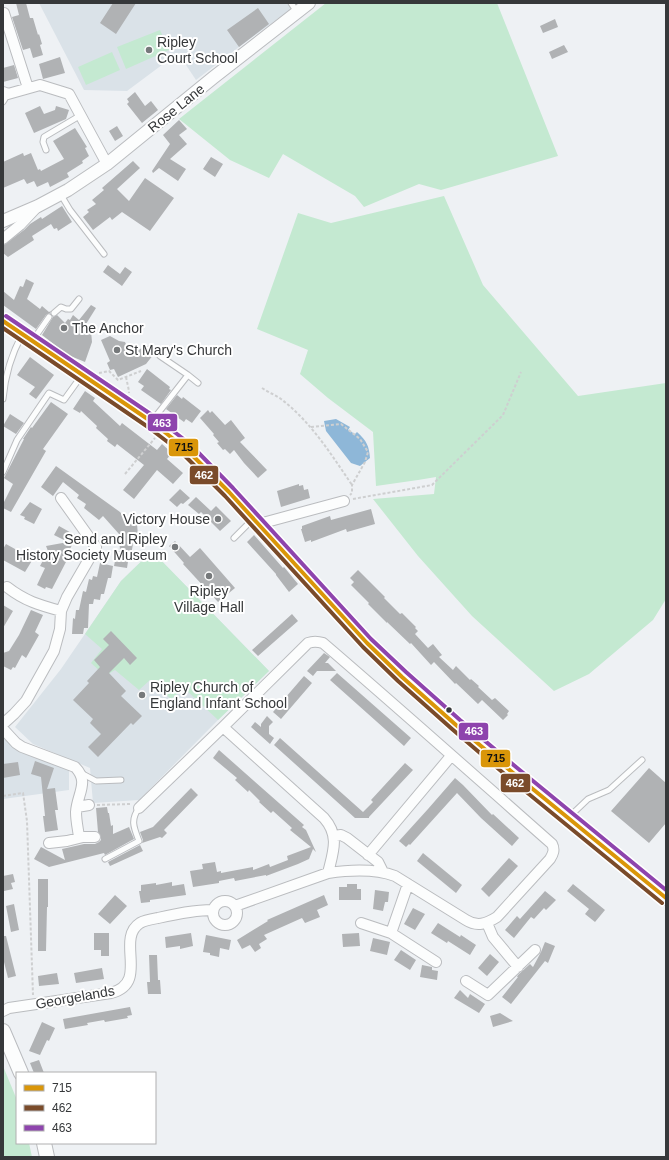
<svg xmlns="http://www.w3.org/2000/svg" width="669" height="1160" viewBox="0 0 669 1160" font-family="Arial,sans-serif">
	<rect width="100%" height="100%" fill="#eef1f4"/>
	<path fill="#dae2e8" d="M39 3H298L291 9 239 47 196 80 178 53 127 91 84 90Z
		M152 551 269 671 218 720 139 800 93 803 90 768 33 744 15 727 61 669 121 581Z
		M3 729 10 737 69 764V790L3 799Z"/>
	<path fill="#c4e9d1" d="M326 3H497L558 156 441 190 419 184 364 207 355 196 283 154 269 178 230 160 179 119Z
		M160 30 169 50 126 69 117 47Z
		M112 52 120 70 86 85 78 67Z
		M444 196 483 285 578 396 666 383V599L653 620 589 674 554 691 472 616 418 556 373 499 434 494 436 477 418 480 376 486 373 432 328 398 300 374 308 350 257 329 298 213 331 223Z
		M152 551 269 671 218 720 184 688 171 699 150 680 139 690 115 670 105 676 91 663 102 649 85 634 121 581Z
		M3 1066 17 1100V1143H29L32 1157H3Z"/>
	<path fill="#8eb7d8" d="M336 419 350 427 348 430 355 434 357 432C367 441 369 446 370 458L360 466 351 463 326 431 324 421Z"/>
	<path fill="#b0b2b4" d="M16 3H26L30 18H33L38 35 39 34 42 44 40 45 43 55 33 58 30 48 23 50 12 17 19 15Z
		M113 3H136L116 34 100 23Z
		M258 8 269 24 239 47 227 30Z
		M555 19 558 27 543 33 540 26Z
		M564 45 568 52 552 59 549 52Z
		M60 57 65 73 43 79 39 64Z
		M14 65 18 78 3 82V68Z
		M135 92 145 106 151 101 158 110 142 123 127 104 129 102 127 99Z
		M40 106 44 114 55 110 56 106 69 110 66 119 34 133 25 113Z
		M179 120 187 129 179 135 187 144 170 159 186 169 178 181 159 168 153 173 152 171 170 144 163 135Z
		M117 126 123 136 115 141 109 131Z
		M75 128 87 147 85 148 89 156 82 161 83 163 67 173 69 177 50 187 48 182 37 187 34 181 27 184 24 179 3 188V162L23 153 24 156 31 153 38 170 40 169 41 171 64 159 53 141Z
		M211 157 223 164 215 177 203 169Z
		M133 161 140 168 117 189 129 201 145 178 174 198 150 231 122 212 112 220 110 217 93 230 83 217 89 212 87 210 96 204 92 200 104 190 102 188Z
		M62 206 72 222 58 231 57 228 54 229 51 224 32 236 34 240 8 257 3 253V247L4 245 24 230 30 224 41 217 42 219Z
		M108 265 120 274 125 267 132 272 122 286 103 272Z
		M26 279 34 283 27 299 40 309 42 306 49 312 51 311 50 313 46 315 36 329 3 305V291L14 300 20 286 23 287Z
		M91 305 96 308 86 324 92 328 91 331 92 342 85 362 68 355 42 335 53 317 57 315 65 323 68 319 70 320 73 315 79 320Z
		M110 336 119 341 125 342 130 353 150 345 157 350 146 364 118 377 114 369 110 370 107 363 110 361 101 340Z
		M30 357 54 375 36 399 29 394 35 387 17 375Z
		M147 369 170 387 169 389 171 390 161 404 141 390 144 386 138 382Z
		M85 391 95 398 93 401 120 426 122 423 157 450 162 444 172 453 167 459 183 473 173 484 157 470 134 499 123 490 144 465 117 444 115 447 107 441 108 439 96 428 97 426 81 411 80 413 73 409Z
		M177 395 182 399 183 397 201 411 192 423 186 419 184 422 166 409Z
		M51 402 68 414 43 449 46 451 11 512 3 508V504L13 484 4 478 24 439H23L31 427 32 428Z
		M208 410 210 413 212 411 225 425 231 420 245 438 240 442 267 470 258 478 244 463 234 450 230 454 225 449 223 450 217 443 219 442 213 435 214 434 200 418Z
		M10 414 24 423 16 434 3 426Z
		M56 466 120 512 130 524 137 523 138 537H133V544L131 555H129L127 568 114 566 117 551H120L119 534 103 516 99 520 84 508 86 504 77 498 79 495 63 482 53 496 41 487Z
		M299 484V486L303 485 304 490 308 489 310 498 281 507 277 491Z
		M180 489 190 498 183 504 181 503 177 507 169 500Z
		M196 497 211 511 216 506 231 521 220 531 201 512 199 514 188 505Z
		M30 502 42 509 34 524 24 519 25 517 20 515Z
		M371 509 375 524 347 532 346 529 311 542V540L305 542 301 529H302V526L330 516 331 520Z
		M59 526 75 535V536L76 537 64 561 66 562 52 589 46 587 45 589 37 585 45 568 40 566 48 551 46 546 68 542 54 535Z
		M254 535 283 568 284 567 298 584 289 592 276 575V574L247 542Z
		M175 541 190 557 200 548 235 588 218 602 183 564 184 563 169 546Z
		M6 544 33 559 25 572 3 560V549Z
		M100 563 113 566 111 578H108L104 594H101L100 600 94 599 93 604H89L88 628H84L83 634H72L73 618 75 619 76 610H79L83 591 86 592 89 579 92 580 93 576 97 577Z
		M358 570 385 597 384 598 400 614 402 613 416 627 415 628 418 631 415 634 428 648 433 644 442 655 439 657 453 670 456 666 470 680 471 679 479 686 478 687 492 700 495 698 509 711 507 714 508 715 503 720 482 700 478 704 456 683 455 684 434 662 431 665 411 643 410 644 387 622V623L368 604 369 603 351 585 354 582 350 578Z
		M3 605 13 611 3 628Z
		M31 610 43 615 35 632 39 635 26 658 22 655 15 668 13 667 11 670 3 666V653L9 651 19 635Z
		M292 614 298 621 258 656 252 650Z
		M111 631 137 658 130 665 124 658 109 673 126 691 121 696 142 716 133 725 131 723 98 757 88 747 101 734 90 723 93 719 73 700 89 683 87 681 100 667 94 660 109 645 103 639Z
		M324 653 330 657 325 663H328L336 671H317L313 676 307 671Z
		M337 673 411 738 404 746 330 680Z
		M304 676 312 683 281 719 273 712Z
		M267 716 273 722 269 726V734L274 738 270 744 251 727 255 722 261 727V724Z
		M280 738 363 812 373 802 371 800 405 763 413 770 369 817V818H355L274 745Z
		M219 750 304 825 302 827 306 830 316 852 313 849 309 859 298 864 266 876V875L235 881 234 878 219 881V883L193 887 190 871 203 869 202 864 215 862 217 872 221 871V873L253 867V870L269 864 270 867 288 860 287 856 311 847 290 830 292 828 273 811 271 813 259 802 260 801 249 790 248 792 235 780 237 778 213 758Z
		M35 761 54 768 47 789 55 788 58 810H55L58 830 45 832 43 816H45L41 777 31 774Z
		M18 762 20 775 3 778V764Z
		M649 768 666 783V823L649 843 611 811Z
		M455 778 463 785 492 815 493 814 519 838 512 846 481 818 457 793 410 845 409 844 406 847 399 841 428 809Z
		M191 788 198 795 164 830 167 833 162 838 160 837 142 843 143 840 140 832 153 827Z
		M107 807 108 813H109L111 826 113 825V834L129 827 134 839 105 855 104 853 49 867 34 859 41 847 65 860 62 849 84 844H95L99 842 101 840V837L98 832 96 808Z
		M140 845 143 851 110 866 108 862Z
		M423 853 462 885 456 893 417 861Z
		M509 858 518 866 489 897 481 889Z
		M13 874 15 882 11 883 13 889 4 891 3 876Z
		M38 879H48V907H47L46 951H38Z
		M172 882V886L184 884 186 895 150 900V902L141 903 139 891H141V885L156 883V885Z
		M347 884H357V889H361V900H339V887H347Z
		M573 884 605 910 595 922 585 914 589 909 567 891Z
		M375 890 389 892 388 902H385L383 911 373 909Z
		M545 891 556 900 546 910 544 908 534 919 531 917 514 938 505 930 517 916 520 919Z
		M115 895 127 906 110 924 98 914Z
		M324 895 328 905 317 910 320 917 305 923 302 918 264 935 267 939 259 944 261 948 255 952 250 945 242 949 237 940 268 921 267 920Z
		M14 904 19 930 11 932 6 906Z
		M413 908 425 914 415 930 404 924Z
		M438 923 460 937 461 935 476 945 470 955 448 941 447 943 431 933Z
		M94 933H109V956H101V950H94Z
		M191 933 193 946 180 949V946L166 948 165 937Z
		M359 933 360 946 343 947 342 934Z
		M206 935 231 940 229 950 220 948 219 957 210 955V953L203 952Z
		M3 936H6L16 976 8 978 3 958Z
		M373 938 390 942 387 955 370 951Z
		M545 942 555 946 548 963 545 961 511 1004 502 997 518 977H517L518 975 530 964 533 967 541 952Z
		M401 950 416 960 410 970 394 960Z
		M490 954 499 962 487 976 478 968Z
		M149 955H157L158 980H160L161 994H148L147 982H150Z
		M422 965 432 967V970L438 971 437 980 420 977Z
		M102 968 104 979 76 983 74 973Z
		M57 973 59 984 39 986 38 976Z
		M460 990 468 998 470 994 485 1004 479 1013 454 998Z
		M130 1007 132 1015 127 1016 128 1018 105 1022 104 1020 87 1023 88 1025 65 1029 63 1019Z
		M500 1013 513 1021 493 1027 490 1016Z
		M42 1022 55 1028 49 1041 47 1040 40 1055 29 1051Z
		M39 1060 44 1073H34L30 1063Z"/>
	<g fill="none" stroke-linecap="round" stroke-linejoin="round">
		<defs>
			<path id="service" d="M291 3 297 12
				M3 102 8 94
				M46 150 43 142 44 137 81 115
				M61 195 70 210 104 254
				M54 313 61 307 66 309H71L79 299
				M33 340 49 317
				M160 356 188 375 198 383
				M3 399C5 377 11 355 22 335
				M152 421 188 375
				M3 472 17 440 49 393 64 400 82 375
				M234 538 253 519
				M81 773 96 781 121 780
				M568 818 588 799 609 790 642 760
				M105 859 139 841C134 828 130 820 139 808"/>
			<path id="minor" d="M3 14 4 13 28 88
				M3 92 8 94 40 85 69 94 107 164
				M3 239 20 225 36 208
				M259 524 344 501
				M7 587C25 601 39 605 61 611
				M3 724 14 714 26 701 54 651 60 629 61 611 67 597 96 547 61 498
				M223 727 324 818C340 836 333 852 328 873
				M3 729 16 743 22 747 75 767C90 782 77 794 76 812 76 821 78 829 79 837
				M77 807 89 805
				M139 808 223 727 308 643C313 641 317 641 323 643 400 709 476 777 552 844 555 850 553 854 550 859L497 917C486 924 477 927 466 920L395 876C374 868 349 870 328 873L235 906
				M334 836 341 835 347 838 378 862 383 872
				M49 843 67 841 83 837H95
				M368 855 451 756
				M213 913a12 12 0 1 1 24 0a12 12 0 1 1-24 0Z
				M361 923 391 933 436 962
				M487 923 493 937 518 967
				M391 933 408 884
				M466 981 488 995 535 950
				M3 1011 9 1008 111 993C150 983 115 939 140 923 145 920 152 919 158 918 176 914 194 910 213 910"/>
			<path id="tertiary" d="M3 221 38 206 68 190 107 164 214 77 309 3"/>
			<path id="secondary" d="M3 321 152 422 186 449 229 492 367 643C413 689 462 730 512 772 563 814 615 856 666 898
				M3 1031 21 1073
				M44 1143 47 1157"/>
		</defs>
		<use href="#service" stroke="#babcbf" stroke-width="7"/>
		<use href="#minor" stroke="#babcbf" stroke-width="12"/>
		<use href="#tertiary" stroke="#babcbf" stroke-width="14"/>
		<use href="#secondary" stroke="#babcbf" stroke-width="16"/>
		<path stroke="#cecfd0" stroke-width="2" stroke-dasharray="3 2" stroke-linecap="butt" d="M99 373 109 371 118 380 141 371
			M126 377 129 391V393
			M262 388C268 392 275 395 281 399 311 422 331 454 352 485
			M311 427 341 424 360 439 368 452 365 462 352 485V493L350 495
			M125 474 155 438
			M353 499 432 485 503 415 521 372
			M3 796 23 793 27 821 33 995
			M97 805 131 804"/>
		<use href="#service" stroke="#fcfdfd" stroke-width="5"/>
		<use href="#minor" stroke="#fcfdfd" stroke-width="10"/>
		<use href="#tertiary" stroke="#fcfdfd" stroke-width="12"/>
		<use href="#secondary" stroke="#fcfdfd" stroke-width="14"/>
		<defs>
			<path id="bus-1" d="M3 321 152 422 186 449 229 492 367 643 402 677 456 725 512 772 666 898"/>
			<path id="bus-2" d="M3 328 148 427 182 453 225 496 363 647 398 681 452 729 508 777 662 903"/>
			<path id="bus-3" d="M6 316 155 417 190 444 233 488 371 639 406 672 460 720 516 767 666 890"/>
		</defs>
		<use href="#bus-1" stroke="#fff" stroke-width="7"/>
		<use href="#bus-2" stroke="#fff" stroke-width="7"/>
		<use href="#bus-3" stroke="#fff" stroke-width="7"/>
		<use href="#bus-1" stroke="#da9609" stroke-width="4"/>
		<use href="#bus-2" stroke="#7a4b2a" stroke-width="4"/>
		<use href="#bus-3" stroke="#8e44ad" stroke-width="4"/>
	</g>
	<g fill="#76797b" stroke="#fff" stroke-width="1.5">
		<circle cx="149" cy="50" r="4"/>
		<circle cx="64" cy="328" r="4"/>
		<circle cx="117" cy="350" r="4"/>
		<circle cx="218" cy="519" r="4"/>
		<circle cx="175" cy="547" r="4"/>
		<circle cx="209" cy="576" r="4"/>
		<circle cx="142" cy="695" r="4"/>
	</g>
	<circle fill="#36383a" stroke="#fff" stroke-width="1.5" cx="449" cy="710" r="3.5"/>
	<g text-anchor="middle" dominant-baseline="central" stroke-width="4" stroke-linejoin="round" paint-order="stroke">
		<g font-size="14" fill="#36383a" stroke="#fff" text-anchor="start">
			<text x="157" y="42">Ripley<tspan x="157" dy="16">Court School</tspan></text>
			<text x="72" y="328">The Anchor</text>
			<text x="125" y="350">St Mary's Church</text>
			<text x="210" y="519" text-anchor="end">Victory House</text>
			<text x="167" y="539" text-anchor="end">Send and Ripley<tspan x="167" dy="16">History Society Museum</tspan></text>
			<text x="209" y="591" text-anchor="middle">Ripley<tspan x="209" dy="16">Village Hall</tspan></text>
			<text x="150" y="687">Ripley Church of<tspan x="150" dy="16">England Infant School</tspan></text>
		</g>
		<g font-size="14" fill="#36383a" stroke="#fff">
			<text transform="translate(176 108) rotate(-39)">Rose Lane</text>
			<text transform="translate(75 997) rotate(-10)">Georgelands</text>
		</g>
	</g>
	<g stroke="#fff" stroke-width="1.5">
		<rect x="147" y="413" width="31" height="19" rx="4" fill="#8e44ad"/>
		<rect x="168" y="438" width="31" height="19" rx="4" fill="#da9609"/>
		<rect x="189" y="465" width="30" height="20" rx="4" fill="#7a4b2a"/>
		<rect x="458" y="722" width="31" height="19" rx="4" fill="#8e44ad"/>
		<rect x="480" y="749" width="31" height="19" rx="4" fill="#da9609"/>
		<rect x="500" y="773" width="31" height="20" rx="4" fill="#7a4b2a"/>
	</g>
	<g font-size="11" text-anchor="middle" font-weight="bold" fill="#fff">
		<text x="162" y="427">463</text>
		<text x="204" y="479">462</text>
		<text x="474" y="735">463</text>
		<text x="515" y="787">462</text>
	</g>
	<g font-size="11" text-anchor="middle" font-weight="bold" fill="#111">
		<text x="184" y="451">715</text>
		<text x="496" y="762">715</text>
	</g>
	<rect width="669" height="1160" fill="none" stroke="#36383a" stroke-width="8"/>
	<rect x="16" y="1072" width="140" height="72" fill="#ffffff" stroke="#afafb0"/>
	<rect x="24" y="1085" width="20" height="6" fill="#da9609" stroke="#afafb0"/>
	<text x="52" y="1092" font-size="12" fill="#36383a">715</text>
	<rect x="24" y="1105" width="20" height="6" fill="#7a4b2a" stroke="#afafb0"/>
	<text x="52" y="1112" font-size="12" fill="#36383a">462</text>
	<rect x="24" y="1125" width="20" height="6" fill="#8e44ad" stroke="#afafb0"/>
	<text x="52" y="1132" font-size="12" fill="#36383a">463</text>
</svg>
